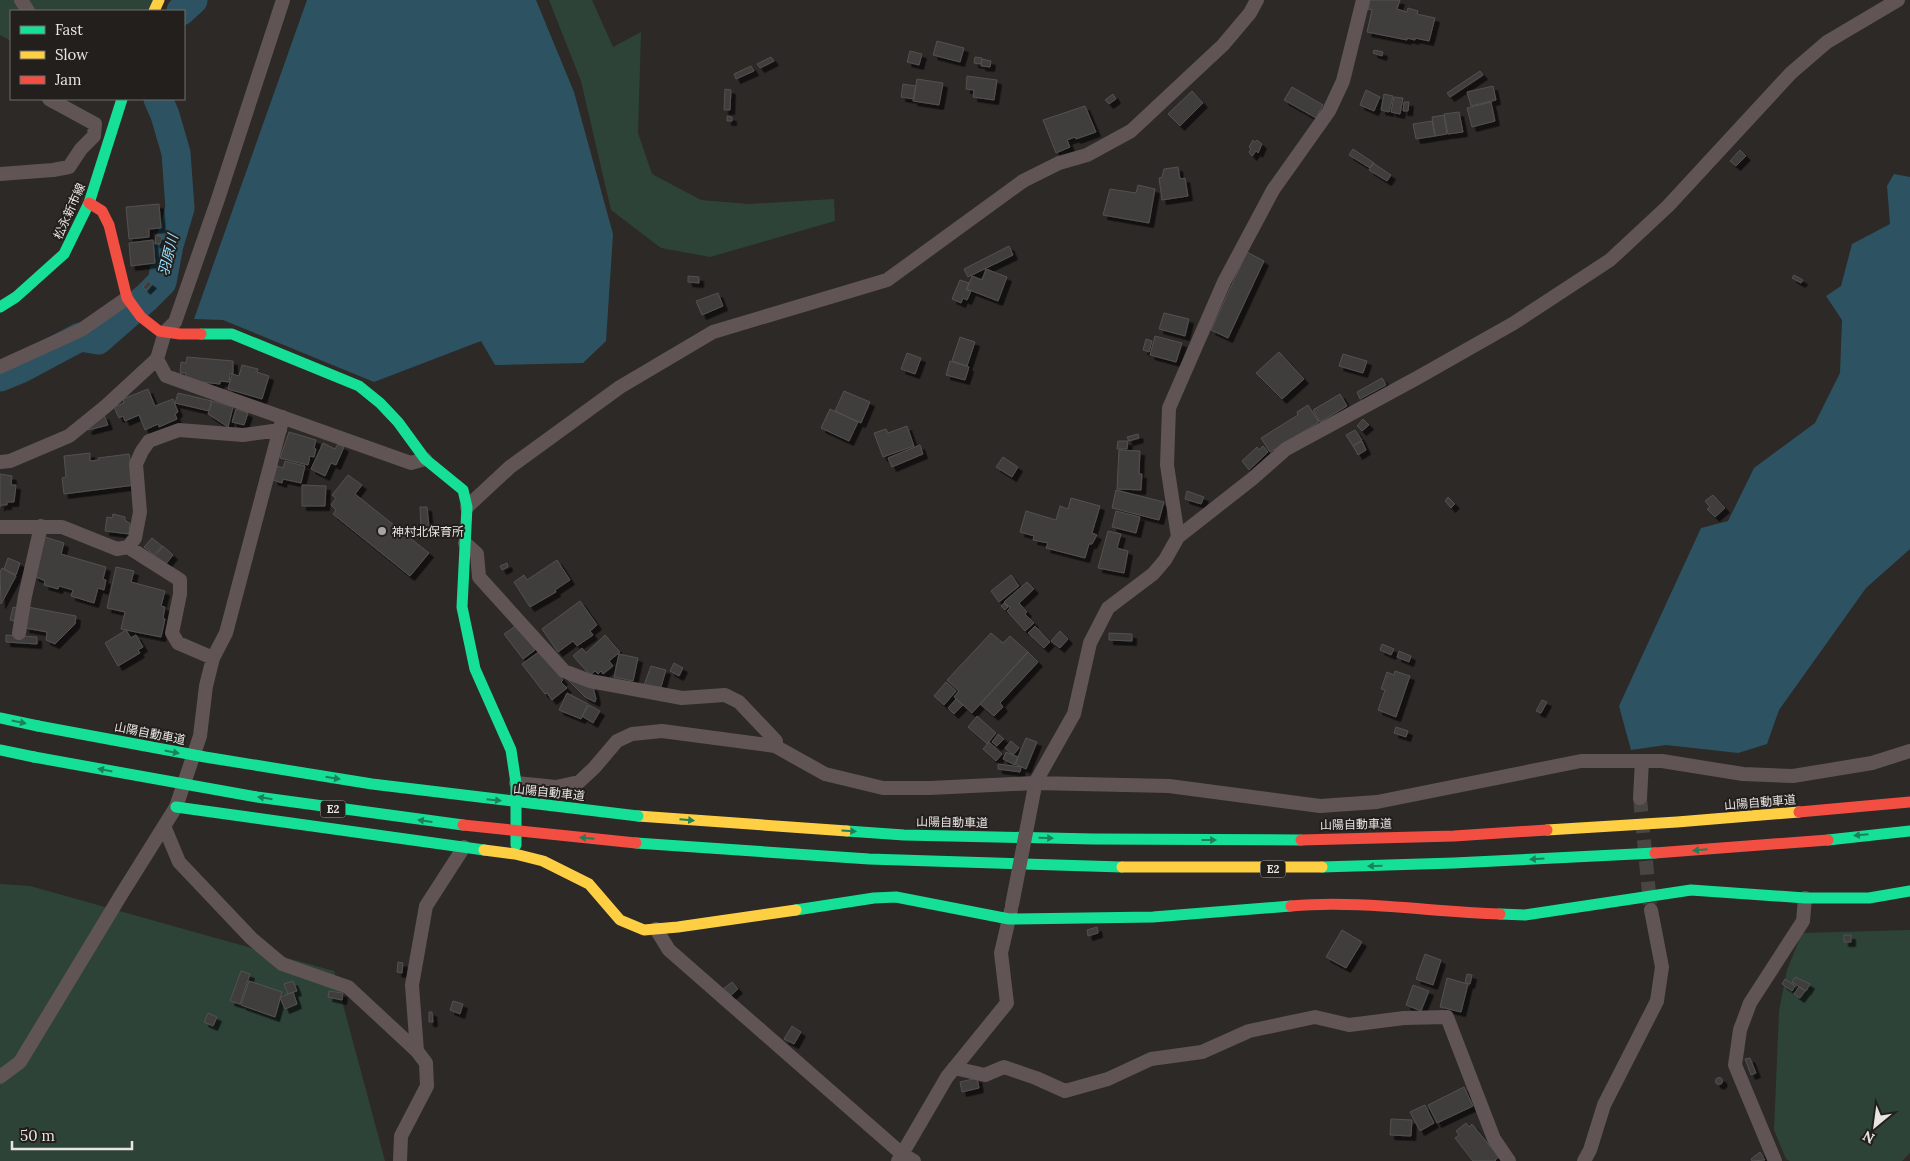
<svg xmlns="http://www.w3.org/2000/svg" width="1910" height="1161" viewBox="0 0 1910 1161" font-family="Lora,'Noto Sans JP',serif">
	<defs>
		<filter id="shadow"><feDropShadow dx="4.5" dy="4.5" stdDeviation="0" flood-color="#0009"/></filter>
	</defs>
	<rect width="100%" height="100%" fill="#2c2927"/>
	<path fill="#2e4338" d="M0 0H154L148 11H11V41L0 35Z
		M549 0H592L613 47 641 32 638 133 652 174 701 200 749 204 834 199 835 221 710 257 661 248 611 210 581 81Z
		M0 884 30 886 334 971 385 1161H0Z
		M1910 930V1153L1902 1161H1790L1786 1159 1774 1130 1779 1011 1787 970 1802 933Z"/>
	<path fill="#2d5362" d="M307 0H536L574 92 613 234 606 341 583 363 495 365 481 341 374 382 223 320 194 319Z
		M1894 174 1910 177V549L1866 588 1779 710 1767 744 1738 753 1666 745 1631 750 1619 706 1701 528 1728 521 1754 468 1815 423 1840 373 1842 320 1826 296 1841 286 1852 244 1890 224 1887 186Z"/>
	<g fill="none" stroke-linecap="round" stroke-linejoin="round">
		<path stroke="#2d5362" stroke-width="29" d="M181 11 193 0
			M0 377 22 368 80 337 98 340 147 297 162 282 169 245 180 208 176 153 165 115 158 99"/>
	</g>
	<path fill="#403e3d" stroke="#53514f" filter="url(#shadow)" d="M1370 0H1400L1397 9 1407 12 1408 8 1418 11 1417 14 1435 18 1429 41 1415 38V40L1407 38V40L1367 32 1372 10 1368 9Z
		M937 41 964 48 960 62 933 55Z
		M1374 50 1383 52 1382 56 1373 53Z
		M910 51 922 54 919 65 907 62Z
		M771 57 774 61 760 68 757 64Z
		M975 57 982 58 981 64 974 63Z
		M982 59 991 61 990 67 981 66Z
		M751 66 754 71 736 79 734 74Z
		M1480 71 1483 75 1450 97 1447 93Z
		M967 76 997 80 994 100 973 97 974 90 966 89Z
		M917 79 943 83 939 105 913 101Z
		M903 84 916 86 914 99 901 97Z
		M1493 86 1496 100 1471 106 1467 92Z
		M1292 87 1323 105 1316 118 1284 100Z
		M725 89 731 90 730 110H724Z
		M1366 90 1380 97 1374 111 1360 105Z
		M1192 91 1203 103 1180 126 1168 114Z
		M1113 94 1116 99 1109 104 1105 100Z
		M1384 94 1393 96 1389 112 1381 110Z
		M1394 97 1403 98 1400 114 1391 112Z
		M1404 102H1409L1408 111H1403Z
		M1491 102 1495 121 1472 127 1467 108Z
		M1085 106 1096 132 1076 139 1075 137 1067 140 1070 147 1056 153 1043 120Z
		M1459 112 1463 132 1448 134 1444 114Z
		M1444 115 1447 134 1435 136 1432 117Z
		M727 116 732 117V121H727Z
		M1432 121 1435 136 1416 139 1413 124Z
		M1253 140 1255 142 1257 140 1262 144 1258 153 1256 151 1252 156 1249 152 1251 149 1249 147Z
		M1353 149 1374 163 1370 168 1349 155Z
		M1740 150 1746 156 1736 166 1730 161Z
		M1373 163 1391 175 1387 181 1369 170Z
		M1178 167 1180 179 1185 178 1188 196 1162 200 1159 178 1162 177 1164 169Z
		M1138 185 1155 189 1149 223 1103 215 1110 189 1136 193Z
		M159 204 161 228 149 229V237L129 239 126 207Z
		M156 235 162 237 160 244 155 243Z
		M153 240 155 263 131 266 129 243Z
		M1009 246 1013 255 968 277 964 269Z
		M1247 252 1264 261 1228 338 1211 330Z
		M986 269 1007 277 998 301 967 289 972 276 982 280Z
		M1794 275 1803 280 1801 283 1792 278Z
		M688 276 699 277V283L688 282Z
		M960 280 969 283 966 290 971 291 967 300 963 298 961 303 952 299Z
		M148 281 152 284 146 290 143 287Z
		M718 293 723 306 702 315 696 301Z
		M1164 313 1189 319 1185 336 1159 329Z
		M1155 336 1182 343 1176 362 1150 355Z
		M960 337 975 342 967 366 952 361Z
		M1146 339 1152 341 1149 352 1143 350Z
		M1279 352 1304 379 1282 399 1256 373Z
		M907 353 921 358 915 374 901 369Z
		M1343 354 1367 361 1363 373 1339 366Z
		M187 357 233 361V374L230 373 229 382 220 381V384L192 381 185 377 186 373H180L181 362 186 363Z
		M950 361 969 367 965 380 946 375Z
		M242 365 258 369 257 372 269 376 262 399 228 389 232 374 239 376Z
		M1382 378 1386 385 1360 399 1357 392Z
		M148 389 155 406 173 399 178 412 175 414 177 419 159 427 158 424 145 430 139 415 125 421 123 416 119 418 114 407 124 403 123 399Z
		M844 391 870 402 861 423 835 411Z
		M178 393 212 401 209 411 175 403Z
		M1340 394 1347 406 1320 422 1313 410Z
		M212 401 233 407 228 427 208 414Z
		M1308 405 1319 422 1270 452 1261 438 1298 415 1297 412Z
		M236 409 248 413 244 425 232 422Z
		M830 409 858 422 849 441 821 428Z
		M104 415 108 425 88 430 87 428Z
		M1363 419 1369 425 1362 431 1357 426Z
		M907 426 914 446 883 457 874 433 886 429 888 433Z
		M1355 430 1362 440 1353 446 1346 435Z
		M289 432 316 440 314 448 316 449 314 457 310 456 308 465 280 458Z
		M1138 434 1139 438 1129 441 1127 437Z
		M1118 441H1128L1127 449H1117Z
		M1362 441 1366 450 1358 455 1353 446Z
		M323 443 335 449 338 444 344 447 336 465 331 463 325 476 311 469Z
		M920 445 923 454 892 467 888 458Z
		M1263 446 1268 452 1249 470 1242 461 1257 447 1259 450Z
		M1119 450 1140 451 1139 474H1142L1141 490 1117 489Z
		M90 453V461L99 460 98 458 129 454 135 485 64 494 62 478 66 477 64 456Z
		M1003 457 1018 467 1012 477 996 467Z
		M285 461 305 466 301 483 283 479 282 483 273 480 277 466 283 468Z
		M0 474 12 476 11 485H16L14 502H7V505H1L0 507Z
		M348 475 362 485 355 494 429 553 410 576 333 514 336 510 331 505 336 498 332 495Z
		M302 485 326 486 325 506H302Z
		M1116 490 1164 502 1159 520 1112 508Z
		M1187 491 1204 497 1201 504 1185 499Z
		M1713 495 1725 508 1715 517 1707 509 1710 507 1705 501Z
		M1448 497 1455 504 1451 508 1445 501Z
		M1071 498 1100 506 1092 533 1097 535 1092 544H1089L1085 558 1046 548 1048 543 1033 540 1034 536 1020 532 1026 511 1056 520 1060 506 1068 509Z
		M420 507H427L429 526H421Z
		M1116 511 1140 517 1136 533 1112 527Z
		M113 514 125 517V520L130 523 129 534 105 531 107 517 112 518Z
		M1108 531 1121 534 1117 548 1128 551 1124 573 1098 568Z
		M45 537 64 543 61 554 106 567 103 579 106 580 104 590 98 588 94 603 71 596 73 590 59 586 58 589 44 585 45 581 34 576Z
		M152 538 162 546 154 555 144 547Z
		M163 546 173 555 165 565 155 556Z
		M8 558 20 563 16 575 4 569Z
		M557 560 570 580 555 590 556 592 530 607 514 582 524 575 527 580Z
		M507 563 508 567 502 570 500 566Z
		M116 567 134 571 131 582 165 591 161 606 165 607 163 618 165 619 161 637 121 629 125 612 107 608Z
		M2 568 16 576 1 604 0 572Z
		M1011 575 1019 586 999 602 991 591Z
		M1027 582 1034 589 1019 603 1027 612 1025 614 1034 623 1025 631 1007 611 1010 608 1004 602Z
		M580 601 597 625 590 631 593 635 577 646 573 641 558 652 542 629Z
		M1004 603 1008 607 1005 610 1001 606Z
		M13 607 18 608 15 621 10 620Z
		M28 607 76 616 75 624 55 644 46 640 47 632 25 628Z
		M517 625 535 650 523 659 504 634Z
		M1035 626 1050 642 1044 648 1028 633Z
		M126 630 131 638 136 635 143 647 138 650 140 653 118 666 105 643Z
		M1060 631 1068 639 1060 648 1051 641Z
		M991 633 1003 643 1010 636 1028 652 972 713 954 697 959 691 947 680Z
		M1109 633 1132 634V641L1109 640Z
		M6 635 37 637V644L6 642Z
		M605 635 620 652 609 661 613 666 603 674 601 671 598 674 595 671 590 675 573 656 582 648 586 653Z
		M1382 644 1394 649 1391 655 1380 650Z
		M540 651 563 680 561 682 567 688 552 700 547 693 545 694 522 664Z
		M1399 651 1411 656 1409 662 1397 657Z
		M1028 652 1038 662 1000 703 1003 707 994 716 980 704Z
		M619 654 638 658 633 681 614 677Z
		M674 663 683 668 679 676 670 671Z
		M651 666 666 670 660 690 644 685Z
		M1395 671 1410 676 1396 717 1378 710 1385 690 1381 689 1387 672 1394 675Z
		M566 678 593 687 596 699 595 702 585 697Z
		M946 682 956 691 944 705 934 696Z
		M567 693 588 704 581 719 559 710Z
		M956 699 963 705 954 714 948 708Z
		M1542 700 1547 702 1541 713 1536 711Z
		M589 705 600 711 593 723 582 716Z
		M977 716 996 733 987 744 968 727Z
		M1396 727 1408 731 1406 737 1394 733Z
		M998 734 1004 739 997 746 992 742Z
		M1026 738 1037 742 1026 769 1015 764Z
		M1011 741 1019 748 1013 755 1005 748Z
		M989 742 1002 754 996 761 983 749Z
		M1006 752 1018 757 1015 765 1003 759Z
		M998 764 1021 767 1020 772 998 769Z
		M1097 927 1098 933 1088 936 1087 930Z
		M1342 930 1362 942 1346 968 1326 957Z
		M1844 935H1851V942H1844Z
		M1425 954 1441 960 1433 985 1416 979Z
		M398 962 403 963 402 973 397 972Z
		M241 971 250 974 240 1004 230 1001Z
		M1467 974 1472 975 1470 984 1465 983Z
		M1795 977 1810 984 1806 991 1792 982Z
		M1447 978 1468 984 1461 1012 1440 1007Z
		M1785 979 1795 986 1792 991 1782 984Z
		M249 981 282 992 275 1017 241 1005Z
		M293 981 297 991 288 994 284 984Z
		M732 982 738 989 729 997 723 989Z
		M1413 985 1429 991 1421 1011 1406 1005Z
		M1799 987 1805 991 1800 998 1794 994Z
		M329 991 343 993 342 1000 328 997Z
		M293 992 297 1004 285 1009 280 997Z
		M453 1001 463 1004 460 1014 450 1010Z
		M429 1012H432L433 1022H429Z
		M208 1013 217 1017 213 1026 204 1022Z
		M792 1026 801 1032 794 1044 784 1039Z
		M1750 1058 1756 1073 1751 1075 1745 1059Z
		M1715.5 1081a3.5 3.5 0 1 1 7 0a3.5 3.5 0 1 1-7 0Z
		M977 1078 979 1088 962 1092 960 1082Z
		M1464 1087 1473 1106 1437 1123 1428 1105Z
		M1425 1105 1434 1123 1420 1131 1410 1112Z
		M1391 1119 1412 1120 1411 1136 1390 1135Z
		M1466 1123 1469 1127 1472 1124 1499 1157 1495 1160 1496 1161H1473L1455 1138 1459 1135 1456 1131Z
		M1760 1152 1765 1160 1752 1161 1751 1159Z"/>
	<g fill="none" stroke-linecap="round" stroke-linejoin="round">
		<path stroke="#484543" stroke-width="14" stroke-dasharray="14 7" stroke-linecap="butt" d="M1640 798 1650 904"/>
		<path stroke="#615455" stroke-width="14" d="M21 0 28 11
			M283 0 218 199 175 322 165 332 157 359 166 376 411 463 425 459
			M0 174 53 170 69 167 81 149 94 136 95 124 49 99
			M0 367 81 330 127 298
			M0 462 10 461 69 436 106 406 157 359
			M467 507 510 467 620 387 713 332 887 280 1023 181 1059 163 1087 155 1131 131 1223 45 1250 13 1257 0
			M0 527H62L117 549 128 547 135 538 140 512 136 464 142 451 149 441 179 430 243 435 280 430
			M1178 537 1252 479 1286 449 1417 378 1514 323 1610 260 1668 206 1791 73 1827 42 1898 0
			M465 543 477 554 479 577 564 671 590 681 682 698 725 695 739 702 776 741 775 746
			M128 547 180 580V594L172 633 178 643 213 658
			M19 633 25 596 41 526
			M516 783 556 787 579 782 594 768 617 741 632 734 662 731 775 746 825 774 883 788H930L1035 783 1169 786 1320 806 1377 802 1581 761H1662L1743 774 1793 776 1872 763 1910 751
			M1034 790 1035 783 1074 714 1090 643 1108 608 1153 574 1165 560 1178 537 1167 465 1169 408 1224 282 1273 190 1329 111 1343 81 1363 0
			M1640 798 1642 761
			M164 826 179 862 251 938 282 964 348 987 417 1051 426 1063 427 1086 401 1136 400 1161
			M656 929 669 950 902 1154 914 1161
			M417 1051 412 985 426 906 464 847
			M954 1068 985 1075 1004 1067 1036 1078 1065 1091 1108 1079 1151 1059 1202 1052 1249 1031 1315 1017 1349 1025 1404 1018 1447 1017 1494 1139 1509 1161
			M0 1077 20 1062 121 895 176 807 200 736 206 686 213 658 226 633 283 417
			M898 1161 947 1077 1007 1003 1001 953 1011 910
			M1584 1161 1590 1150 1604 1105 1657 1001 1662 967 1651 910
			M1775 1161 1735 1065 1740 1030 1750 1003 1803 921 1805 898"/>
		<path stroke="#16e098" stroke-width="11" d="M0 307 16 297 64 254 89 203 122 99
			M201 334H232L359 386 380 403 398 422 425 459 463 490 467 507 462 607 475 669 511 750 516 783V845
			M0 718 38 726
			M0 750 34 757
			M176 807 484 850
			M847 831 904 835 1093 839 1301 840
			M1828 840 1910 831
			M636 843 869 859 1122 867
			M1322 867 1454 863 1655 853
			M796 910 874 898 896 897 1009 919 1153 917 1291 906
			M1500 914 1525 915 1691 890 1805 898H1869L1910 891"/>
		<path stroke="#ffcf43" stroke-width="11" d="M154 11 159 0
			M638 816 847 831
			M1547 830 1677 822 1799 812
			M484 850 515 854 543 861 589 884 620 920 644 930 678 927 796 910
			M1122 867H1322"/>
		<path stroke="#f24e42" stroke-width="11" d="M89 203 102 211 109 225 127 298 141 317 159 331 180 334H201
			M1799 812 1910 802
			M1301 840 1454 836 1547 830
			M1655 853 1828 840
			M1291 906C1361 900 1430 912 1500 914"/>
		<path stroke="#615455" stroke-width="14" d="M1012 905 1034 791"/>
		<path stroke="#16e098" stroke-width="11" d="M38 726 205 757 372 784 638 816
			M34 757 257 797 463 825"/>
		<path stroke="#f24e42" stroke-width="11" d="M463 825 636 843"/>
	</g>
	<defs><path id="oneway-solid" d="M-6-.8H1V-3.2L6.5 0L1 3.2V.8H-6Z" transform="scale(1.25)"/></defs>
	<g fill="#1c805a">
		<use href="#oneway-solid" transform="translate(19 722) rotate(12)"/>
		<use href="#oneway-solid" transform="translate(172 752) rotate(11)"/>
		<use href="#oneway-solid" transform="translate(105 770) rotate(-169)"/>
		<use href="#oneway-solid" transform="translate(333 778) rotate(9)"/>
		<use href="#oneway-solid" transform="translate(265 798) rotate(-171)"/>
		<use href="#oneway-solid" transform="translate(494 800) rotate(6)"/>
		<use href="#oneway-solid" transform="translate(687 820) rotate(5)"/>
		<use href="#oneway-solid" transform="translate(425 821) rotate(-172)"/>
		<use href="#oneway-solid" transform="translate(849 831) rotate(3)"/>
		<use href="#oneway-solid" transform="translate(1861 835) rotate(175)"/>
		<use href="#oneway-solid" transform="translate(587 838) rotate(-175)"/>
		<use href="#oneway-solid" transform="translate(1046 838) rotate(1)"/>
		<use href="#oneway-solid" transform="translate(1209 840)"/>
		<use href="#oneway-solid" transform="translate(1700 850) rotate(175)"/>
		<use href="#oneway-solid" transform="translate(1537 859) rotate(177)"/>
		<use href="#oneway-solid" transform="translate(1375 866) rotate(179)"/>
	</g>
	<circle fill="#a6a3a1" stroke="#231f1d" stroke-width="2" cx="382" cy="531" r="5"/>
	<g text-anchor="middle" dominant-baseline="central" stroke-width="4" stroke-linejoin="round" paint-order="stroke">
		<g fill="#231f1d" stroke="#adaaa8" stroke-width="1">
			<rect x="320.5" y="800.5" width="25" height="17" rx="4"/>
			<rect x="1260.5" y="860.5" width="25" height="17" rx="4"/>
		</g>
		<g font-size="11" font-weight="bold" fill="#e8e5e3">
			<text x="333" y="809">E2</text>
			<text x="1273" y="869">E2</text>
		</g>
		<g font-size="12" fill="#e8e5e3" stroke="#231f1d">
			<text transform="translate(69 211) rotate(-66)">松永新市線</text>
			<text transform="translate(150 733) rotate(11)">山陽自動車道</text>
			<text transform="translate(549 792) rotate(6)">山陽自動車道</text>
			<text transform="translate(1760 802) rotate(-5)">山陽自動車道</text>
			<text transform="translate(952 822) rotate(1)">山陽自動車道</text>
			<text transform="translate(1356 824) rotate(-1)">山陽自動車道</text>
		</g>
		<g font-size="12" fill="#e8e5e3" stroke="#231f1d" text-anchor="start">
			<text x="392" y="531">神村北保育所</text>
		</g>
		<g font-size="14" font-style="italic" fill="#96e0ff" stroke="#231f1d">
			<text transform="translate(168 255) rotate(-76)">羽原川</text>
		</g>
	</g>
	<rect x="10" y="10" width="175" height="90" fill="#231f1d" stroke="#726e6c"/>
	<rect x="20" y="26" width="25" height="8" fill="#16e098" stroke="#726e6c"/>
	<text x="55" y="35" font-size="15" fill="#e8e5e3">Fast</text>
	<rect x="20" y="51" width="25" height="8" fill="#ffcf43" stroke="#726e6c"/>
	<text x="55" y="60" font-size="15" fill="#e8e5e3">Slow</text>
	<rect x="20" y="76" width="25" height="8" fill="#f24e42" stroke="#726e6c"/>
	<text x="55" y="85" font-size="15" fill="#e8e5e3">Jam</text>
	<g transform="translate(1875 1126) rotate(209)" stroke="#231f1d" stroke-width="4" paint-order="stroke">
	<path d="M0-4L9 19L0 12L-9 19Z" fill="#e8e5e3"/>
	<text y="-8" font-size="14" font-weight="bold" text-anchor="middle" fill="#e8e5e3">N</text>
	</g>
	<path d="M12 1141v8h120v-8" fill="none" stroke="#e8e5e3" stroke-width="2.5"/>
	<text x="20" y="1141" font-size="15" fill="#e8e5e3" stroke="#231f1d" stroke-width="4" paint-order="stroke">50 m</text>
</svg>
